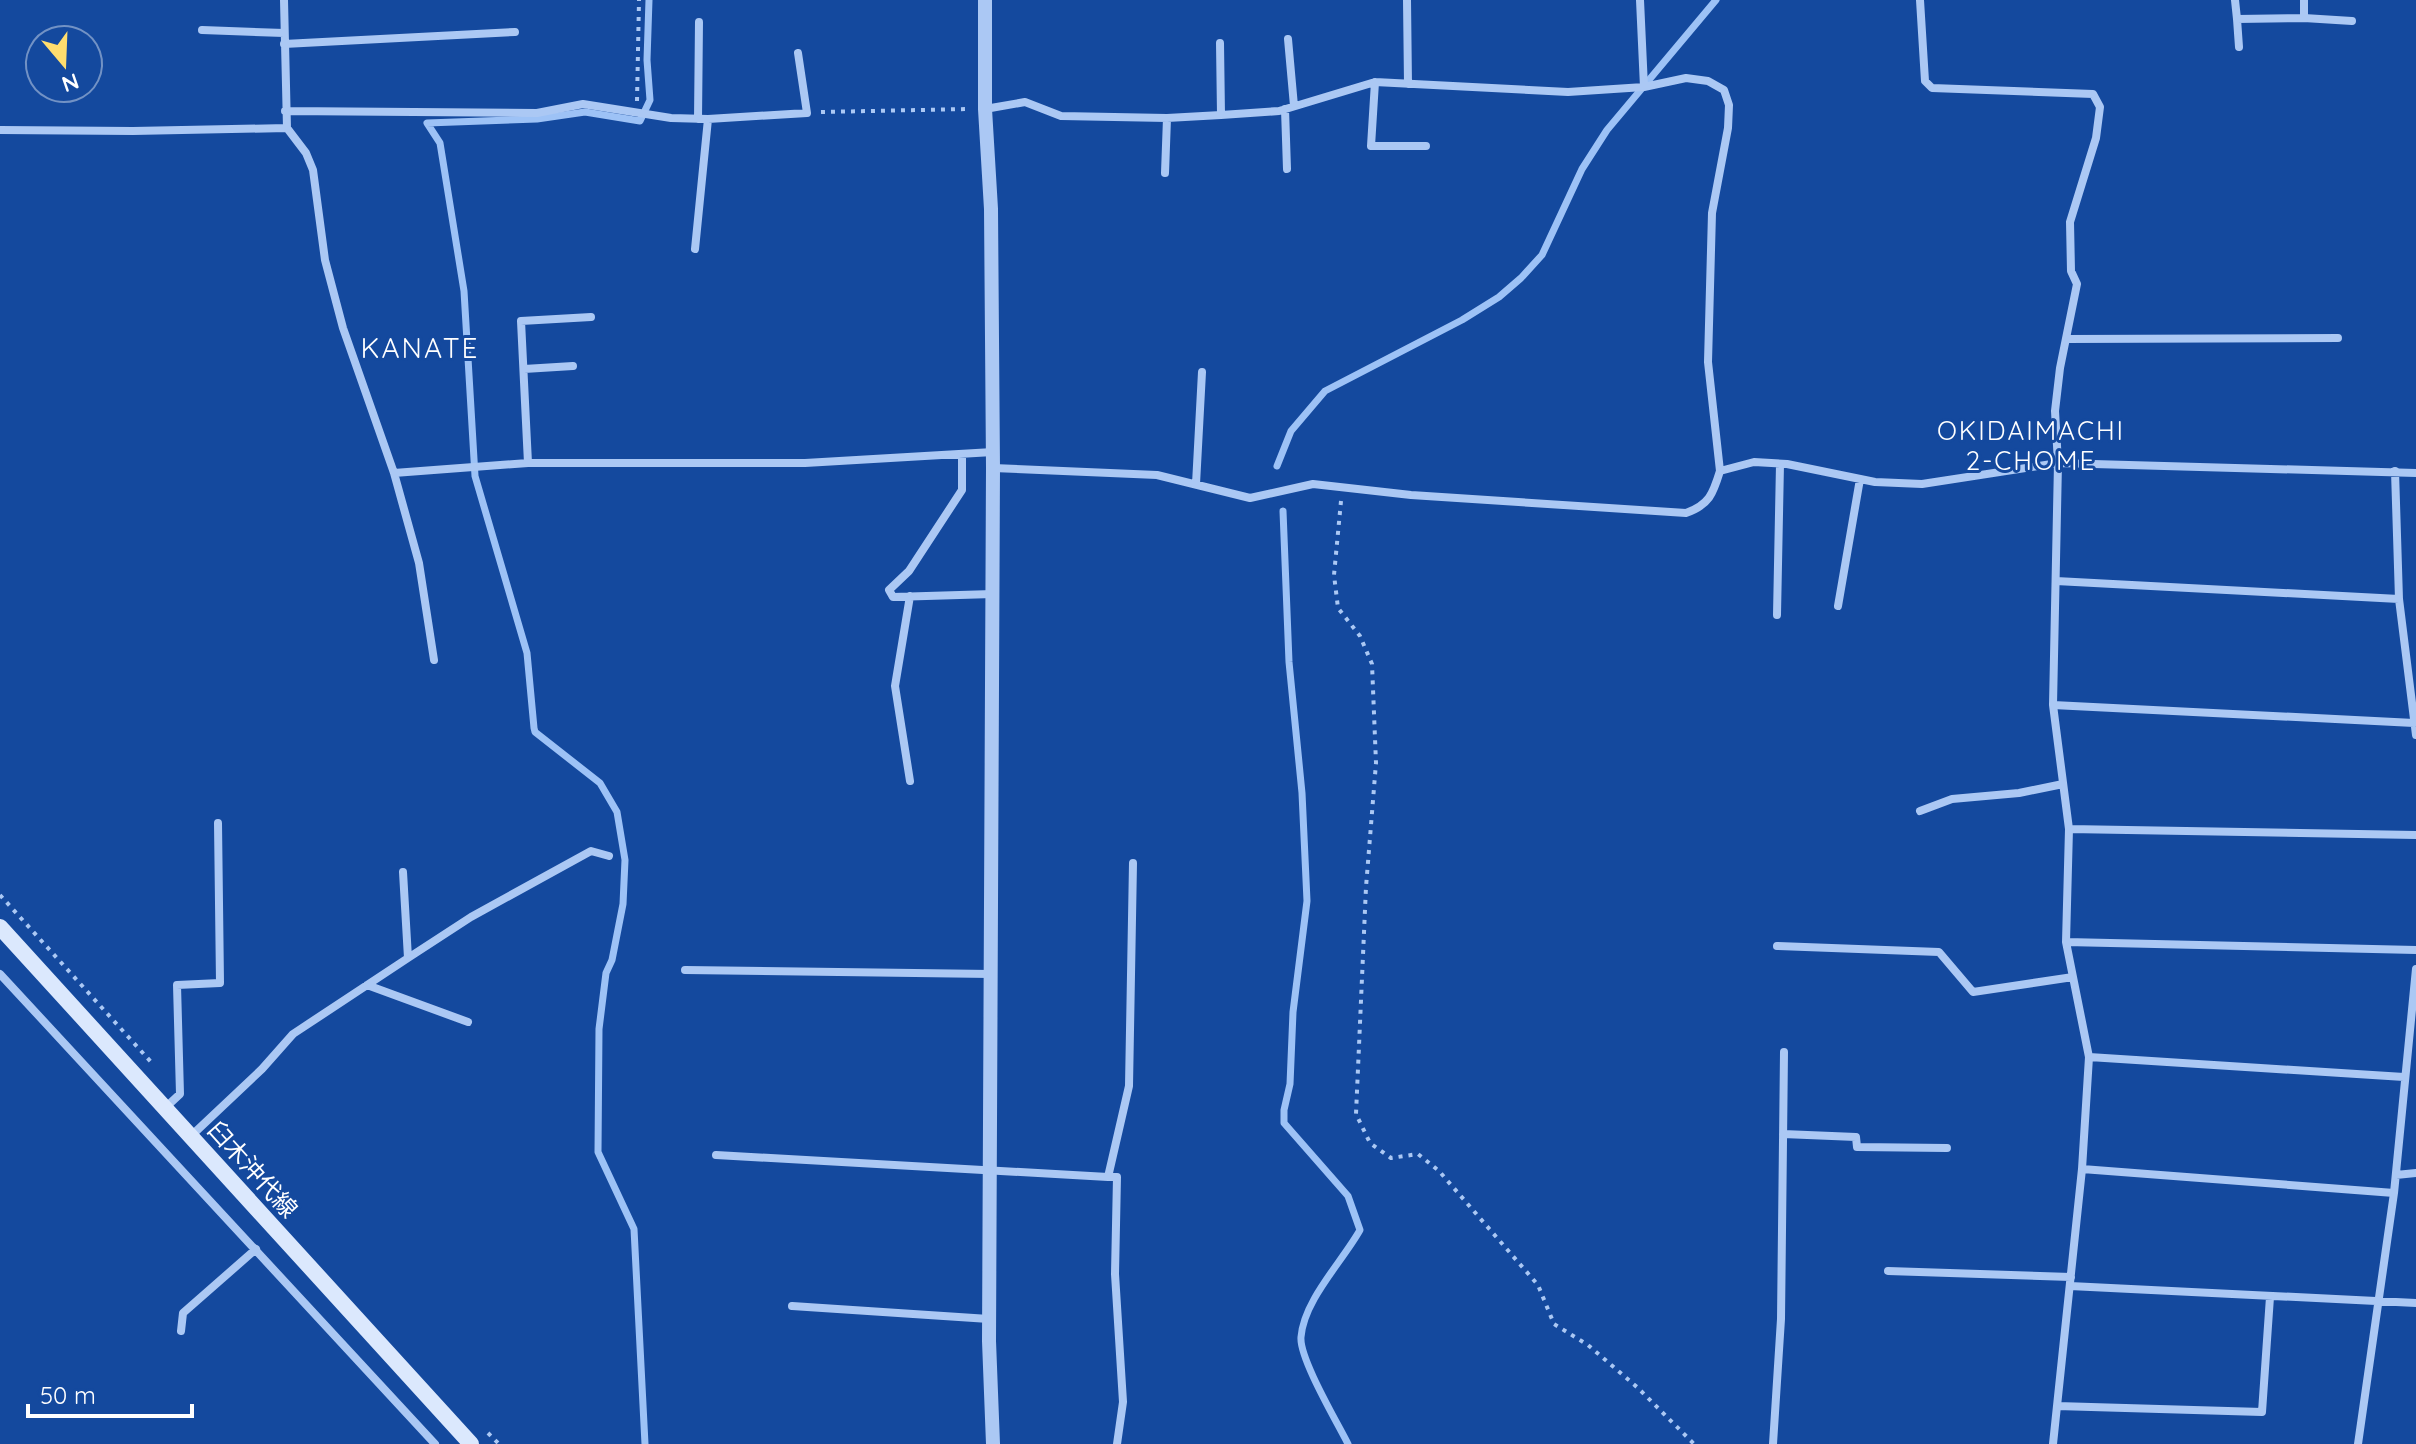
<svg xmlns="http://www.w3.org/2000/svg" width="2416" height="1444" viewBox="0 0 2416 1444" font-family="Quicksand,'Noto Sans JP',sans-serif">
	<rect width="100%" height="100%" fill="#14499e"/>
	<g fill="none" stroke-linecap="round" stroke-linejoin="round">
		<path stroke="#9dc2f6" stroke-width="7" d="M1277 466 1291 431 1325 391 1462 320 1499 297 1521 278 1542 255 1582 169 1607 130 1716 0
			M1283 511 1289 662 1302 793 1307 901 1293 1012 1290 1084 1284 1110V1123L1348 1196 1360 1230C1342 1262 1304 1300 1301 1337 1299 1358 1337 1422 1348 1444
			M645 1444 634 1229 598 1152 599 1029 606 973 612 960 623 904 625 860 617 812 600 783 535 732 534 728 527 653 475 476 464 291 440 143 427 123 537 119 585 112 640 121 650 100 647 60 649 0"/>
		<path stroke="#abc8f4" stroke-width="4" stroke-dasharray="4 6" stroke-linecap="butt" d="M637 101 639 0
			M821 112 968 109
			M1341 501 1334 575 1338 608 1360 636 1372 664 1376 763 1366 887 1356 1114 1370 1143 1391 1158 1418 1154 1439 1171 1538 1285 1554 1324 1588 1345 1638 1388 1694 1444
			M0 895 151 1062
			M488 1433 499 1444"/>
		<path stroke="#abc8f4" stroke-width="8" d="M284 0 287 128 306 153 313 170 325 260 343 328 394 473 419 563 434 660
			M1407 0 1408 84
			M1640 0 1644 87
			M1920 0 1925 81 1932 88 2093 94 2100 107 2096 138 2070 222 2071 271 2077 284 2060 368 2055 411 2058 463 2416 473
			M2235 0 2237 19 2304 18V0
			M2304 18 2352 21
			M2237 19 2239 47
			M202 30 284 33
			M1288 39 1294 106
			M1220 43 1221 115
			M284 44 515 32
			M1375 82 1371 146H1426
			M985 109 1025 102 1061 116 1167 118 1221 115 1279 111 1375 82 1568 92 1644 87 1686 78 1708 81 1724 90 1729 105 1728 128 1712 213 1708 362 1720 471 1754 462 1787 464 1875 482 1922 484 2058 463 2053 705 2069 829 2066 942 2089 1057 2082 1169 2053 1444
			M1285 109 1287 169
			M285 111 537 113 583 104 671 118 708 119 695 249
			M698 119 699 22
			M708 119 807 113 798 53
			M0 130 133 131 287 128
			M1165 173 1167 118
			M2066 339 2338 338
			M524 369 573 366
			M962 454V490L909 571 889 590 893 597 993 594
			M528 463 521 321 591 317
			M993 468 1157 475 1250 498 1313 484 1411 495 1686 513C1709 505 1713 494 1720 471
			M2395 471 2399 599 2416 735
			M394 473 528 463H805L993 452
			M1196 484 1202 372
			M2056 581 2399 599
			M910 596 895 686 910 781
			M1838 606 1860 479
			M1777 615 1780 464
			M2053 705 2414 723
			M1920 811 1952 799 2019 793 2063 784
			M2069 829 2416 835
			M2066 942 2416 950
			M1777 946 1939 952 1973 992 2073 977
			M408 958 471 917 591 851 609 856
			M685 970 991 974
			M0 974 435 1444
			M367 985 468 1022
			M2089 1057 2404 1077
			M165 1108 180 1094 177 985 220 983 218 823
			M1783 1134 1856 1137 1857 1147 1947 1148
			M191 1136 262 1069 293 1034 408 958 403 872
			M716 1155 1108 1177 1129 1086 1133 863
			M2082 1169 2394 1193
			M2396 1175 2416 1173
			M1108 1177H1117L1115 1274 1123 1402 1117 1444
			M1888 1271 2071 1277
			M2070 1286 2416 1303
			M792 1306 989 1319
			M181 1331 183 1313 256 1249
			M2057 1406 2262 1412 2270 1297
			M1773 1444 1781 1319 1784 1052
			M2358 1444 2394 1193 2416 969"/>
		<path stroke="#abc8f4" stroke-width="14" d="M985 0V109L991 209 993 468 989 1341 993 1444"/>
		<path stroke="#dbe8fd" stroke-width="16" d="M0 927 471 1444"/>
	</g>
	<g text-anchor="middle" dominant-baseline="central" stroke-width="6" stroke-linejoin="round" paint-order="stroke">
		<g font-size="24" fill="#fff" stroke="#14499e">
			<text transform="translate(253 1169) rotate(48)">臼木沖代線</text>
		</g>
		<g font-size="26" letter-spacing="2" fill="#fff" stroke="#14499e">
			<text x="2031" y="430">OKIDAIMACHI<tspan x="2031" dy="30">2-CHOME</tspan></text>
		</g>
		<g font-size="28" letter-spacing="2" fill="#fff" stroke="#14499e">
			<text x="420" y="347">KANATE</text>
		</g>
	</g>
	<g transform="translate(64 64) rotate(161)"><circle r="38" fill="#14499e" stroke="#7292c5" stroke-width="2"/>
	<path d="M0-6L14 30L0 20L-14 30Z" fill="#ffdd6e"/>
	<text y="-12" font-size="22" font-weight="bold" text-anchor="middle" fill="#ffffff">N</text>
	</g>
	<path d="M28 1404v12h164v-12" fill="none" stroke="#ffffff" stroke-width="4"/>
	<text x="40" y="1404" font-size="24" fill="#ffffff" stroke="#14499e" stroke-width="6" paint-order="stroke">50 m</text>
</svg>
